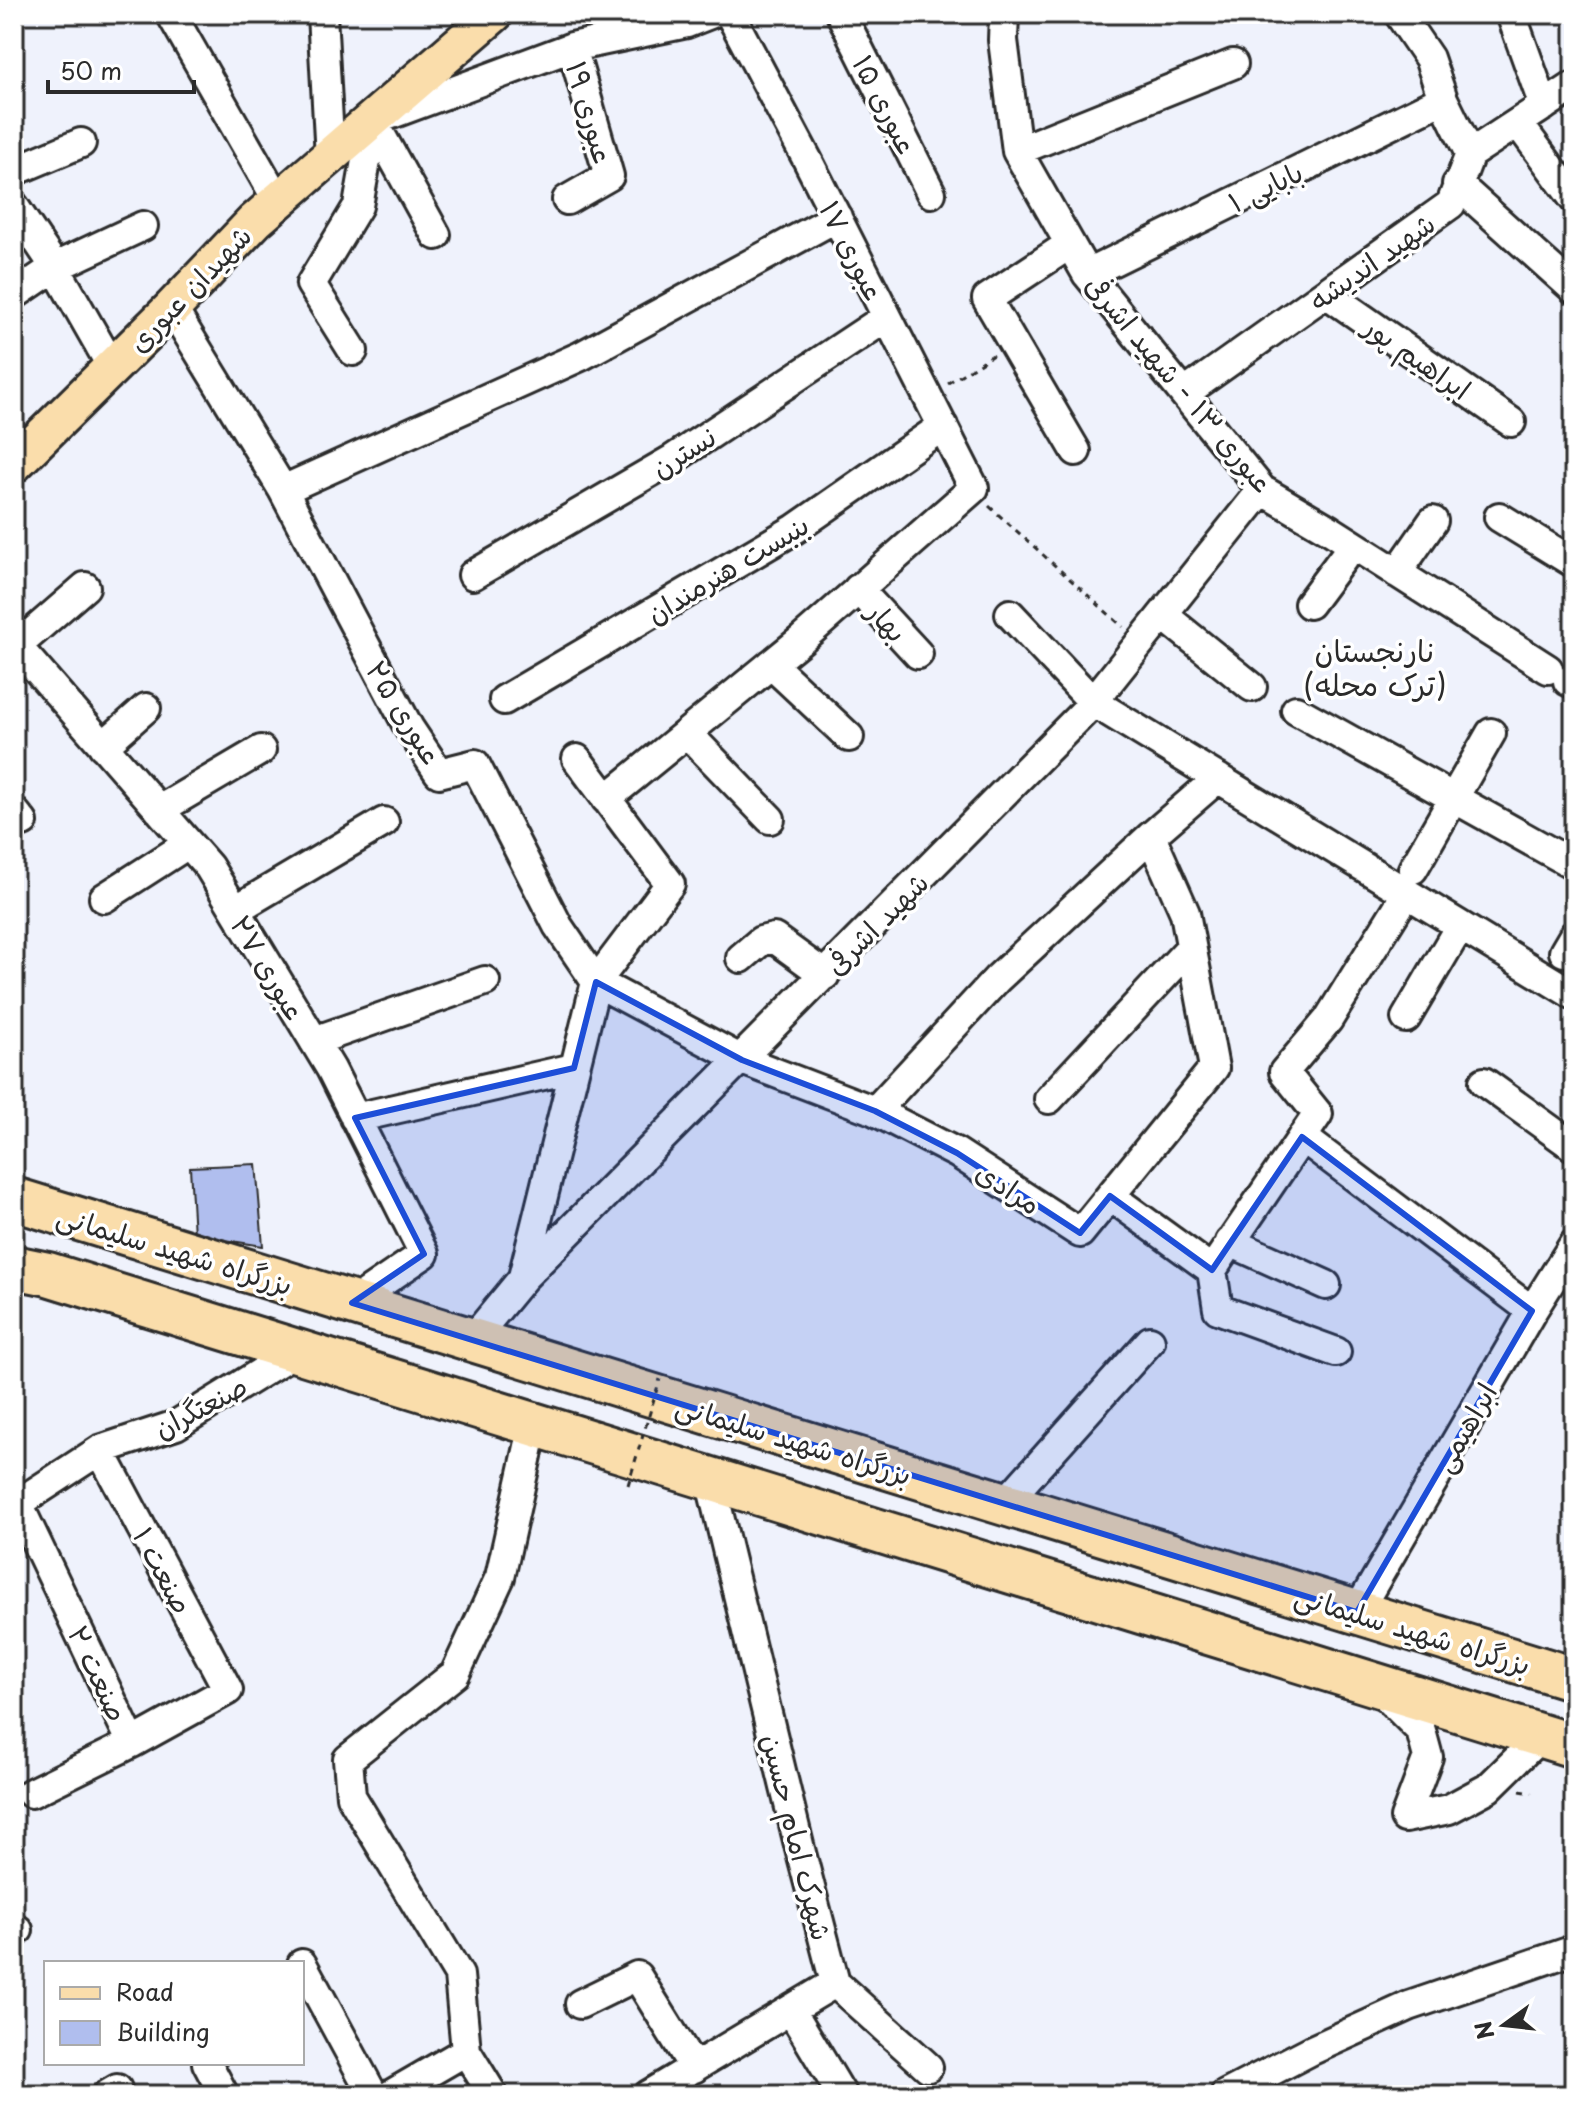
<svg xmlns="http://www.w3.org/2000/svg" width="1588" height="2109" viewBox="0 0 1588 2109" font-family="'Playpen Sans','Playpen Sans Arabic',sans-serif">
	<rect width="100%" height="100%" fill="#eff2fc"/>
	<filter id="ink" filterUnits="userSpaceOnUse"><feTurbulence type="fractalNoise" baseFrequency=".0125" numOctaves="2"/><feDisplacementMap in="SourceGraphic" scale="16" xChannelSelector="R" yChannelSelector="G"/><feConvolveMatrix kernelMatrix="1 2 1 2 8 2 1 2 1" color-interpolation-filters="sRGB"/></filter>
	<g filter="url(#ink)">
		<path fill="#b0beee" stroke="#2b2b2b" stroke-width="2" d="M256 1164 263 1246 194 1235 190 1167Z"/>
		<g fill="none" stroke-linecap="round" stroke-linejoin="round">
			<defs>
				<path id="minor" d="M171 14 278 201
					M322 14 330 157
					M841 14 931 193
					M1004 14 1003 40 1017 151 1087 274 1262 490 1330 530 1548 669
					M1399 14 1429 58 1443 99 1470 154
					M1511 14 1544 106
					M381 118 572 47 687 23 710 14
					M373 121 436 235
					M1518 123 1574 199
					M1017 151 1233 64
					M14 171 81 143
					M1457 184 1574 289
					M567 200 609 176 572 47
					M14 206 55 267 14 295
					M1070 244 987 299 1076 451
					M1087 274 1443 99
					M1326 293 1511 422
					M172 308 283 490 409 728 439 773 475 764 558 926 596 982 523 1277
					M353 351 311 284 358 206 373 121
					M112 367 55 267 143 226
					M1185 393 1451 204 1470 154 1574 86
					M283 490 581 356 837 217
					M1499 517 1574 563
					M1397 573 1433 521
					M473 575 673 459 887 317
					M858 589 918 654
					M1309 604 1353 545
					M1010 614 1093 702 1574 995
					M1163 615 1252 687
					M14 643 209 867 331 1069 424 1254 352 1303
					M17 646 85 587
					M771 664 849 737
					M1568 681 1574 684
					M504 700 795 529 943 426
					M1296 710 1574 865
					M687 733 770 819
					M103 746 146 708
					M577 759 670 884 596 982 742 1060 875 1111 957 1153 1080 1233 1214 1068 1185 913 1151 836
					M606 799 802 639 974 488 807 159 730 14
					M159 810 261 750
					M14 811 23 822
					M1413 869 1491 733
					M104 898 188 844
					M235 910 384 822
					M1564 952 1574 935
					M741 958 761 941 774 938 825 975
					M1406 1018 1460 926
					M314 1041 485 981
					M1484 1082 1574 1147
					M1049 1099 1191 947
					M875 1111 997 979 1151 836 1218 778
					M355 1118 574 1068
					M1302 1137 1532 1311
					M1110 1196 1212 1270
					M1230 1242 1326 1285
					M472 1340 523 1278 1088 708 1262 490
					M1336 1352 1218 1309 1212 1270 1318 1114 1284 1072 1328 1020 1407 893
					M18 1504 132 1743 228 1690 100 1450
					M1004 1504 1150 1341
					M14 1506 100 1450 176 1425 296 1351
					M1357 1612 1532 1311 1574 1244
					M1379 1689 1421 1731 1428 1757 1405 1818 1449 1809 1488 1788 1541 1736
					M31 1793 132 1743
					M14 1933 18 1930
					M302 1964 373 2095
					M835 1983 928 2067
					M580 2004 637 1976 694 2068
					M791 2010 842 2095
					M466 2051 459 1975 351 1796 348 1759 455 1674 500 1577 534 1424
					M207 2063 224 2095
					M107 2095 117 2089
					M390 2095 466 2051 493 2095
					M648 2095 835 1983 800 1849 710 1479
					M1225 2095 1312 2050 1409 2006 1574 1950"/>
				<path id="major" d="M14 464 172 308 255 221 494 14"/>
				<path id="highway" d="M14 1199 1574 1679
					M14 1267 48 1274 1574 1746"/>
			</defs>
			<use href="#minor" stroke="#2b2b2b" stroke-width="34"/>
			<use href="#major" stroke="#2b2b2b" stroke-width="42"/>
			<use href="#highway" stroke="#2b2b2b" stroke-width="48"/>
			<path stroke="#2b2b2b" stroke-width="3" stroke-dasharray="6 6" stroke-linecap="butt" d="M948 383 993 355
				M989 506 1123 627
				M1520 1791 1532 1793"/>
			<use href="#minor" stroke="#fff" stroke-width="28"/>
			<use href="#major" stroke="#faddab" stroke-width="36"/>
			<use href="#highway" stroke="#faddab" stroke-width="42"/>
			<path stroke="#2b2b2b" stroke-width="3" stroke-dasharray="6 6" stroke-linecap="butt" d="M628 1485 660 1379"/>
		</g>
	</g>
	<path fill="#1d4ed8" fill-opacity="0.2" stroke="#1d4ed8" stroke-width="6" stroke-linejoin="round" d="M596 982 742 1060 875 1111 957 1153 1080 1233 1110 1196 1212 1270 1302 1137 1532 1311 1357 1612 352 1303 424 1254 355 1118 574 1068Z"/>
	<g text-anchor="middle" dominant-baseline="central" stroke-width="7" stroke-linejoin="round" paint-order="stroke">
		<g font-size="28" fill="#2b2b2b" stroke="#fff">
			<text transform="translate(886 104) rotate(63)">عبوری ۱۵</text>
			<text transform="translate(591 112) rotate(74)">عبوری ۱۹</text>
			<text transform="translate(1265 186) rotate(-26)">بابایی ۱</text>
			<text transform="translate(853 250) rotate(63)">عبوری ۱۷</text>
			<text transform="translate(1371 261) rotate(-35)">شهید اندیشه</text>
			<text transform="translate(189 288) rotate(-46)">شهیدان عبوری</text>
			<text transform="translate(1418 357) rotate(35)">ابراهیم پور</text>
			<text transform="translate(1180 383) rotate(50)">عبوری ۱۳ - شهید اشرفی</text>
			<text transform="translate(683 451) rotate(-32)">نسترن</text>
			<text transform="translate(727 568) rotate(-31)">بنبست هنرمندان</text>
			<text transform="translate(888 621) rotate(47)">بهار</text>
			<text transform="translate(405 712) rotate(58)">عبوری ۲۵</text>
			<text transform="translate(876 923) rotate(-45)">شهید اشرفی</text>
			<text transform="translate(269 967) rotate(59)">عبوری ۲۷</text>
			<text transform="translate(1009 1187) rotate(33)">مرادی</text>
			<text transform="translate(175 1249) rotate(17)">بزرگراه شهید سلیمانی</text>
			<text transform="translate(200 1406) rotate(-28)">صنعتگران</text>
			<text transform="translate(1464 1427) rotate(-60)">ابراهیمی</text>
			<text transform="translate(794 1439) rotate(17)">بزرگراه شهید سلیمانی</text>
			<text transform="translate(164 1570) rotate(62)">صنعت ۱</text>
			<text transform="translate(1413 1629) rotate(17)">بزرگراه شهید سلیمانی</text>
			<text transform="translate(99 1673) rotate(65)">صنعت ۲</text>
			<text transform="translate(798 1837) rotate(76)">شهرک امام حسین</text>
		</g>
		<g font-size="30" fill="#2b2b2b" stroke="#fff">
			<text x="1375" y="649">نارنجستان<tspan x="1375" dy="34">(ترک محله)</tspan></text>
		</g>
	</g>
	<rect width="1588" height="2109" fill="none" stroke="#fff" stroke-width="48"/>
	<rect x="24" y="24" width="1540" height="2061" fill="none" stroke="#2b2b2b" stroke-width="3" filter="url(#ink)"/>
	<rect x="44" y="1961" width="260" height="104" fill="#ffffff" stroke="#aaaaaa" stroke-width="2"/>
	<rect x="60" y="1987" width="40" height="12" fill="#faddab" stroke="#aaaaaa" stroke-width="2"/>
	<text x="116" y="2001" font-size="24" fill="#2b2b2b">Road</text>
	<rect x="60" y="2021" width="40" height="24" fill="#b0beee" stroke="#aaaaaa" stroke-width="2"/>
	<text x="116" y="2041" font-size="24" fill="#2b2b2b">Building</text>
	<g transform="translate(1504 2025) rotate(255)" stroke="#ffffff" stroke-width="6" paint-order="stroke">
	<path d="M0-6L14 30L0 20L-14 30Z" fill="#2b2b2b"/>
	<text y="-12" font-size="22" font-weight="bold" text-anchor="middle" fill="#2b2b2b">N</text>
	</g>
	<path d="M48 80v12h146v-12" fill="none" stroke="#2b2b2b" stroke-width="4"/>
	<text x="60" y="80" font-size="24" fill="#2b2b2b" stroke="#ffffff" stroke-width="6" paint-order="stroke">50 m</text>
</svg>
